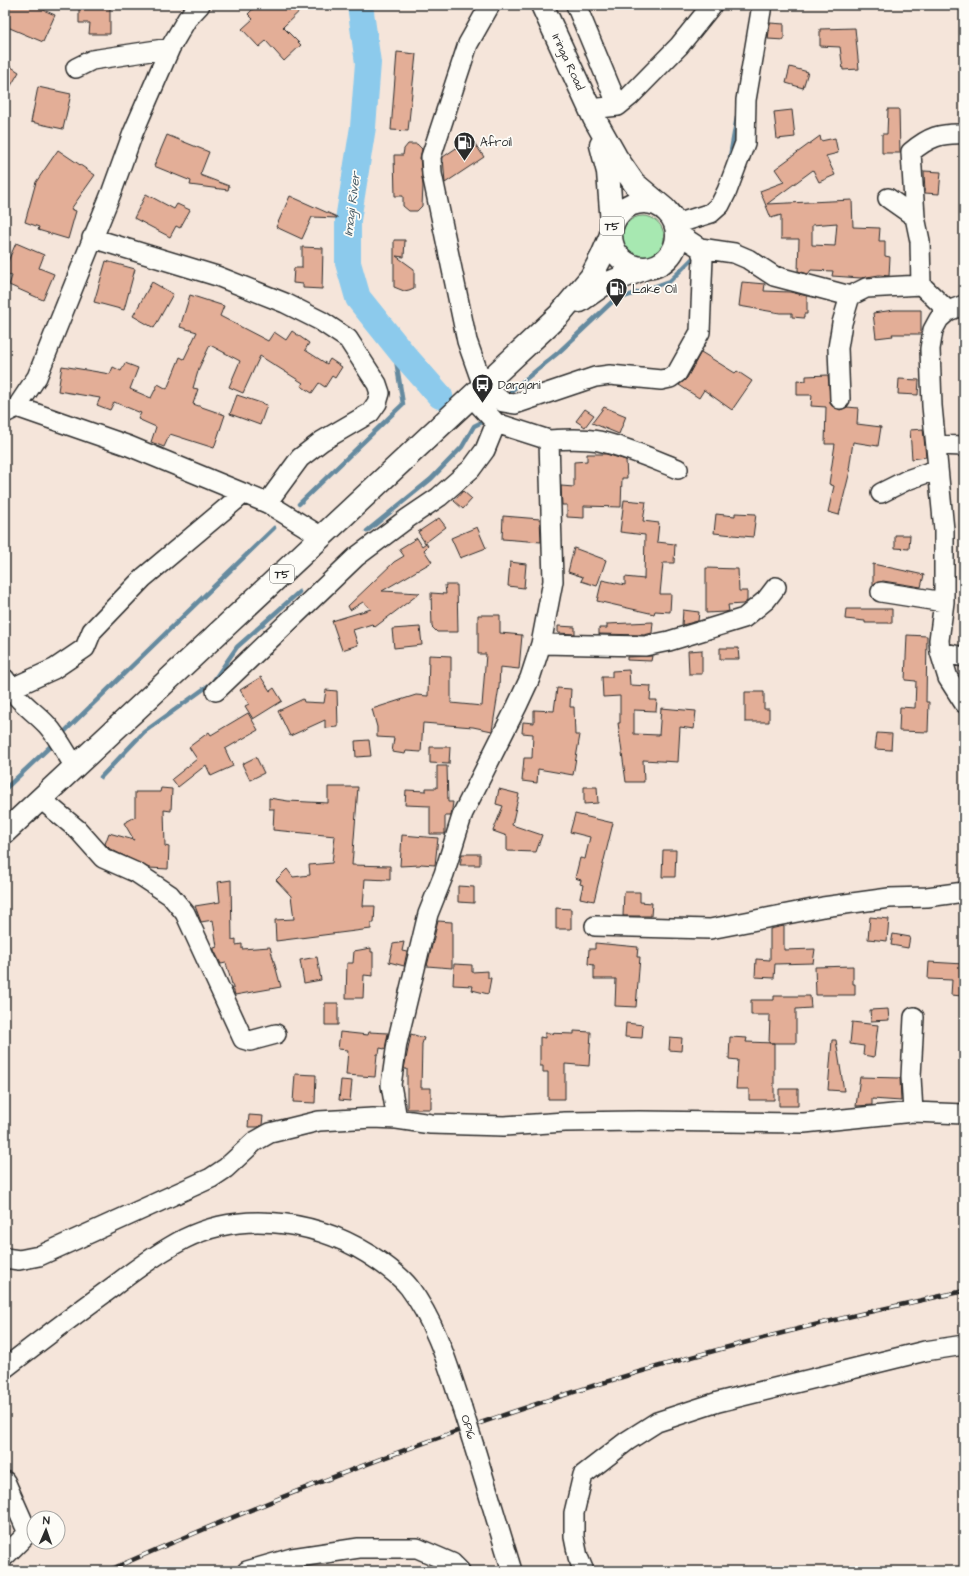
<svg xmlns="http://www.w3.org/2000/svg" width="969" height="1576" viewBox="0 0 969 1576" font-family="'Architects Daughter',sans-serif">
	<rect width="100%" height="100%" fill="#f5e5da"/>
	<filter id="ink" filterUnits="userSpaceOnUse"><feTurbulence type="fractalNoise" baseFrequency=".025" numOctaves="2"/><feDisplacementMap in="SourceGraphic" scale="8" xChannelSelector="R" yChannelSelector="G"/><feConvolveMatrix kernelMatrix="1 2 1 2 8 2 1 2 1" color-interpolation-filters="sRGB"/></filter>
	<g filter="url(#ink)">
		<path fill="#a7e8b1" stroke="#698a6e" d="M622 237a21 21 0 1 1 42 0a21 21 0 1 1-42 0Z"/>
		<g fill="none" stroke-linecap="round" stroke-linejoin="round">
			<path stroke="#658a9f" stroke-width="4.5" d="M730 157 737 117
				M511 391 559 352 613 301 670 281 695 256
				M299 504 403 404 396 360 403 354
				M367 531 431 479 462 447 474 426 482 422
				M61 735 274 528
				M101 777 144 732 212 683 237 647 299 592
				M5 789 55 742"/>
			<path stroke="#8ccaec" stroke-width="26" d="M360 5 368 63 363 127 348 220V263L358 298 403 354 440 396"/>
		</g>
		<path fill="#e3ae97" stroke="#2b2b2b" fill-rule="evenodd" d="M5 5H32L55 15 43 42 5 26Z
			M79 5H110V34H89L90 23H79Z
			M257 5H306L283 27 301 45 284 61 266 41 259 47 242 29 253 19 248 14Z
			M770 23 784 24V40L768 39Z
			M855 28 859 69 843 70 840 47 820 46V29Z
			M397 52 416 54 408 131 391 130Z
			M5 63 19 72 5 96Z
			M790 67 808 72 803 88 786 83Z
			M38 87 71 94 63 129 31 122Z
			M888 109H899L900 153H882V134H887Z
			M792 110 795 137 777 139 774 112Z
			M167 135 209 152 200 175 229 186 228 190 190 185 191 181 154 166Z
			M820 136 821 141 835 138 838 153 826 156 835 175 819 182 813 170 767 204 852 200 853 227 880 228 879 241H885V256L890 257 889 276 879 275 861 278 832 276 833 271 811 270 808 274 798 271 799 239H781V215L771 218 760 191 784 182 775 169ZM837 223 835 246 812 245V225Z
			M471 138 484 157 445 183 443 157Z
			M408 144H417L422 149 420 158 423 186 422 206 417 211H409L403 206V196H395L394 155H403L404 149Z
			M58 150 95 175 71 209 76 211 68 239 38 230 39 227 25 222 36 182Z
			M924 171 941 172 939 194 925 193Z
			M146 194 174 209 177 204 190 210 180 228 176 226 170 237 134 218Z
			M290 196 337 217V218L312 217 302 239 276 227Z
			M394 240H405L404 257 396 256 414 269V288L409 290 404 291 394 287Z
			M16 243 44 255 39 268 54 274 43 300 9 285 12 276 5 273V268Z
			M302 247 323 248 322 289 303 288V284L293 283 294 268H302Z
			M106 261 135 269 124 310 94 302Z
			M152 282 173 294 154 328 133 316Z
			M742 282 765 284 764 291 790 292 807 296V314H804V318L792 317V313H780L739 306Z
			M190 295 224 306 220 316 268 341 274 332 286 340 292 331 309 343 305 350 327 364 330 359 342 367 335 378 332 376 325 387 319 383 312 393 301 386 303 383 260 356 243 393 229 387 240 361 210 345 199 368 193 388 198 389 193 404 225 415 214 448 170 434 164 447 151 442 156 427 138 419 141 413 114 402 110 410 97 405 100 398 58 391 62 366 110 374 113 367 121 371 125 363 138 368 130 389 151 398 158 384 167 389 180 357 184 359 197 332 180 327Z
			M894 310H921V334H892L893 336 876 338 873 313Z
			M701 352 735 373 737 371 752 381 732 410 704 390 699 398 679 385 687 378Z
			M828 375 831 405 840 410 847 407 858 408 857 424 881 427 878 446 853 442 849 470 850 471 839 515 828 512 834 486 829 484 835 444H825L826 407 811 406 812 395H797V380L806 381V376Z
			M899 379 919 380 918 395 898 394Z
			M237 395 267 405 260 425 230 414Z
			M604 407 626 416 619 434 592 423Z
			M585 409 594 415 585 427 576 421Z
			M923 429 926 457 912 459 910 430Z
			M587 454H606L626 460 627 478H622L621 507 584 506V518L567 517V505H562L561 486 574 487V462L587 461Z
			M463 491 472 499 463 509 454 501Z
			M624 500 646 502 643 521 659 523 657 542 675 544 674 563H663L660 594H671L670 612 655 611 654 614 597 601 602 580 625 585V577L644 579 645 535 620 532Z
			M735 513 756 514 753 537 714 533 716 514 735 516Z
			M503 516 540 519 541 542 502 539Z
			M439 518 446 527 425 543 418 532Z
			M477 527 486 548 460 558 451 538Z
			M895 535H910L909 549 895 548Z
			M417 538 422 546 426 543 428 546 424 550 432 562 382 591 420 593 375 627 372 624 353 630 358 645 342 650 332 621 371 609 363 602 350 610 348 606 394 562 404 556 399 549Z
			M574 548 606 560 597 586 581 581 583 577 568 572Z
			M510 562 526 564 524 588 508 586Z
			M873 564 924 575 921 587 883 581 873 585Z
			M706 568 738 569 739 591H747V601L743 604 728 605 729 611 725 612 706 613Z
			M445 585H457L458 632H437L432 627 431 593 446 594Z
			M846 609H892V623H865V621L845 619Z
			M683 610 699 612 698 621 682 625Z
			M478 615H500V633L522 635 519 669 500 667 499 687 492 731 473 727 423 723 421 752 406 751 405 754 392 752 394 738 377 737V727L372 709 416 695 428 696 429 655 451 656V703L482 706 486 654H478Z
			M653 622 652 633 644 635 599 634V628H607V624Z
			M558 626 575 627V634L558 633Z
			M420 627 422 645 394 648 392 629Z
			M907 635 927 636 926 702H929L928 732 899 731 900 707 915 708 916 681 905 680Z
			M720 648H738L739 659H720Z
			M702 650V674H689L688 651Z
			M652 656 651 661 627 660V657Z
			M629 670 630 685 651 686 650 700H657L656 711 634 710V734L659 735 661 708 696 711 694 729 680 727 678 762 643 760 644 782H626L618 723H620V696L603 697 602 677H612V671Z
			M261 677 270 691 274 688 282 701 253 719 245 706 249 704 240 690Z
			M557 688 571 689 570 707H574L575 735H580L573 775 538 769 537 783 522 781 524 758H532L533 734 522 733 523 722 534 723V710L554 711Z
			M326 690 337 691 338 727 325 728V720L290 736 278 711 303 699 304 702 324 703Z
			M745 692H764V709H769V722H745Z
			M248 713 258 730 225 749 233 766 211 776 206 765 178 787 172 779 197 759 189 747 209 732 211 735Z
			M877 733 892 734 891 750 875 749Z
			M369 740 371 756 356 757 355 741Z
			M430 747H450L449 764 430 763Z
			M256 757 264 773 250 780 242 764Z
			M437 766H447L448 802H453L451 816H445V834H430V806L405 805 406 790 426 791V788H437Z
			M328 787H358L352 865 390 866V880L365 879 363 906H375L374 923H371V929L276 941 275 920 294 919 291 896 276 880 287 869 293 877 310 875 309 865 332 863 335 836 273 830 274 809H269V798L288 801 328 803Z
			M584 787H597L598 803 584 804Z
			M161 788 172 789 171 811 164 810 165 846 169 847 168 869 149 868 110 849 105 844 109 833 134 840 124 823 135 817V792H160Z
			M499 789 519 794 512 825 542 835 536 852 507 851V836L493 831 503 806 496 804Z
			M575 814 613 823 594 901 580 898 583 885 580 884 581 880 575 878 580 858 585 859 590 837 570 832Z
			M402 835 438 838 435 865 421 864 420 865 400 866Z
			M663 850H676L675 877H662Z
			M462 854H480V865H460Z
			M231 880 232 940 236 939V945L242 944V949L270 947 281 987 235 995 226 963 221 964 214 950V948L217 947 213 920 201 922 195 906 220 902 218 882Z
			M458 886 474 887V903L458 902Z
			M624 892H640V902L652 903 651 916H623Z
			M556 908 571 909V929H556Z
			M870 917 889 919 887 941 868 939Z
			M438 921 452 922V968L427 966Z
			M784 926V950L815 949 813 963 775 964 774 978 755 977 756 959 770 960V929Z
			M893 934 910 937 908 948 891 945Z
			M404 942 402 951 407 952 404 966 389 962 393 944Z
			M595 943 638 947 637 957H640L636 1007 615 1006 616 979H594V965L588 964 589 949H595Z
			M371 948V952H373V976L364 975 363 998H346L347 963H353L354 951Z
			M317 957 321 980 304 983 300 960Z
			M929 962 964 964 962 996 951 995 952 980 928 979Z
			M454 964 472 965V972L488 971V978H491L488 994 472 990 473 986 453 985Z
			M853 966V984H855V995H816L815 967Z
			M774 996H810L811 1008 796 1009V1043H769L770 1015H751V1000H774Z
			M325 1003H338V1025H325Z
			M888 1009 889 1020 871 1021 870 1010Z
			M852 1022 878 1025 874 1057 863 1055 864 1046 850 1044Z
			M626 1023 643 1025 642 1038 625 1037Z
			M574 1031 591 1032 589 1066 565 1064V1099H548V1072H543V1066H540V1037L545 1038V1033L574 1034Z
			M340 1032 368 1035 369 1032 388 1033 385 1049 380 1048 379 1054H377L375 1077 346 1075 348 1050 338 1049Z
			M411 1034 424 1038 422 1044 421 1088H431V1109H407V1069H404Z
			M670 1037 682 1038 681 1051 669 1050Z
			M730 1037 747 1038 746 1042 774 1043V1100H749V1089H736L738 1060 729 1059Z
			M832 1040H836L844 1091 828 1090Z
			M295 1074 316 1075 315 1103 293 1102Z
			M860 1077 900 1078 901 1101 872 1099V1105L856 1106Z
			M341 1080 352 1081 350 1101 339 1100Z
			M779 1089H798V1106H779Z
			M249 1115 263 1116 262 1125 258 1127H248Z"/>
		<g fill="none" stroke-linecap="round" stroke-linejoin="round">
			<defs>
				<path id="minor" d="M490 5 468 44 431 157 432 174 467 341 483 386 503 402 515 404 595 377 610 375 661 380 670 378 677 373 700 332 703 257 700 248 677 233
					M576 5 618 106
					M76 68 92 60 170 48
					M590 109 618 106 629 97 679 46 712 5
					M888 198 915 217 920 241 921 285 948 311
					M915 217 911 152C929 137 940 133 964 134
					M676 224 711 213 720 205 727 191 745 143 746 100 762 5
					M92 238 217 276 285 303 321 321 348 339 377 384 380 393 377 403 370 413 322 441 300 458 267 503
					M700 248 734 253 748 259 774 276 850 296
					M964 305 948 311 939 319 933 330 930 349 932 406 944 530V602L939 640 940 652 948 678 964 703
					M840 399 838 348 842 323 850 296 866 288 921 285
					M17 407 129 446 267 503 322 537
					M5 413 17 407 37 377 112 191 133 133 170 48 187 19 200 5
					M549 440C566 439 583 438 599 441 626 447 653 459 678 469
					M937 445 964 446
					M881 493 907 480 938 469
					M881 592 944 602
					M541 644 645 646 669 641 744 618 766 600 776 587
					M940 652 964 657
					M5 679C17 702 31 708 47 725 58 737 66 753 75 767
					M10 689 54 669 85 648 92 631 143 578 243 494
					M216 691 356 557 408 518 439 497 471 469 485 450 496 423 472 397
					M41 799 78 830 103 858 137 873 170 895 185 913 243 1039 250 1041 276 1034
					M595 926 710 929 823 907 889 898 927 897 964 892
					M913 1112 911 1077 914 1017
					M397 1119 391 1085 397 1043 428 914 444 874 463 813 517 706 530 678 541 644 553 581 549 440 496 423
					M5 1258 19 1260 39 1256 211 1178 226 1168 254 1142 270 1133 319 1121 373 1118 397 1119 431 1124 504 1126 565 1122 639 1121 804 1123 913 1112 964 1114
					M5 1368C41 1340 77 1313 114 1286 136 1269 159 1252 184 1239 246 1208 324 1222 379 1261 389 1268 401 1277 409 1287 436 1323 448 1365 462 1408
					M474 1446 512 1571
					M5 1481 28 1533 5 1556
					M247 1571 292 1558 359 1548H417L452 1563 460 1571
					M584 1571 578 1557 574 1537V1513L583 1475 627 1441 657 1422 718 1402 925 1351 964 1345"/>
				<path id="highway" d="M542 5 594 118 616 157 634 183 665 209
					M601 145 608 172 612 224
					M611 235a33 33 0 1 1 66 0a33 33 0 1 1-66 0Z
					M580 301 603 285 646 268
					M5 832 559 315 591 277 602 256 611 235"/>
			</defs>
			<use href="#minor" stroke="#2b2b2b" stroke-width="22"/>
			<use href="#highway" stroke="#2b2b2b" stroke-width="25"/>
			<use href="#minor" stroke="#fdfcf7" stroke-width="19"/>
			<use href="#highway" stroke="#fdfcf7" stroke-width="22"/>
			<defs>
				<path id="rail" d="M107 1571C268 1500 431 1436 599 1384 719 1347 841 1317 964 1291"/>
			</defs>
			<use href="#rail" stroke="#2b2b2b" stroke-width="4.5"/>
			<use href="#rail" stroke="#fdfcf7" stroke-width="3" stroke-dasharray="9" stroke-linecap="butt"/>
			<defs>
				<path id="minor-bridge" d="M462 1408 474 1446"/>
			</defs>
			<use href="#minor-bridge" stroke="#2b2b2b" stroke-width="22" stroke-linecap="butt"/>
			<use href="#minor-bridge" stroke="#fdfcf7" stroke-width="19"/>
		</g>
	</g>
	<defs>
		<symbol id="fuel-pin" viewBox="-11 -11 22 30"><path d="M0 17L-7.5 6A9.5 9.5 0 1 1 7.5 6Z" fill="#2b2b2b" stroke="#fdfcf7"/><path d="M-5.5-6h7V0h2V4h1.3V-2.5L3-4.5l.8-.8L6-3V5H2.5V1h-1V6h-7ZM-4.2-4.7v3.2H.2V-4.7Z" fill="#fff"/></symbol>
		<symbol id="bus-pin" viewBox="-11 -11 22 30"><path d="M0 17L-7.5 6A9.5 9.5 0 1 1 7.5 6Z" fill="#2b2b2b" stroke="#fdfcf7"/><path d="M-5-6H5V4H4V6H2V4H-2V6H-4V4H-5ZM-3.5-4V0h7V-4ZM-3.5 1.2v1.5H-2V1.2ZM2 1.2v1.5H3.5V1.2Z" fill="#fff"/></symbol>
	</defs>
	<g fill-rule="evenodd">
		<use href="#fuel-pin" x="452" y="130" width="25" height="34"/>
		<use href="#fuel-pin" x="604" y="276" width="25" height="34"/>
		<use href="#bus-pin" x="470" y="372" width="25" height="34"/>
	</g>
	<g text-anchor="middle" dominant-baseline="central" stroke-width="3.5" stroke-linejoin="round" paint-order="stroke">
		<g fill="#fdfcf7" stroke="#6a6a68" stroke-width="1">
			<rect x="600" y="217" width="24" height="18" rx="3"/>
			<rect x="270" y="565" width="24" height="18" rx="3"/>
		</g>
		<g font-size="11" font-weight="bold" fill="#2b2b2b">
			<text x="612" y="226">T5</text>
			<text x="282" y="574">T5</text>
		</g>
		<g font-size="12" fill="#2b2b2b" stroke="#fdfcf7">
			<text transform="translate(568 62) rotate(65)">Iringa Road</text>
			<text transform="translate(468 1427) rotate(73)">OP16</text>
		</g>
		<g font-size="12" fill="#2b2b2b" stroke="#fdfcf7" text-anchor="start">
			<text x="480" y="142">Afroil</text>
			<text x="632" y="289">Lake Oil</text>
			<text x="498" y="385">Darajani</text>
		</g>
		<g font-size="13" font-style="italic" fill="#485b65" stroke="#fdfcf7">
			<text transform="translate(352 204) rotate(-83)">Imagi River</text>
		</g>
	</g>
	<rect width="969" height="1576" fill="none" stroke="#fdfcf7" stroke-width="20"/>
	<rect x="10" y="10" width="949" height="1556" fill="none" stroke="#2b2b2b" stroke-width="1.5" filter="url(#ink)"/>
	<g transform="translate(46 1530) rotate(2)"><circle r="19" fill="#fdfcf7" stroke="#a9a8a5"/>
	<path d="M0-3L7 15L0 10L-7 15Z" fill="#2b2b2b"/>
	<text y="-6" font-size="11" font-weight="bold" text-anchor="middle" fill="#2b2b2b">N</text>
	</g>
</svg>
